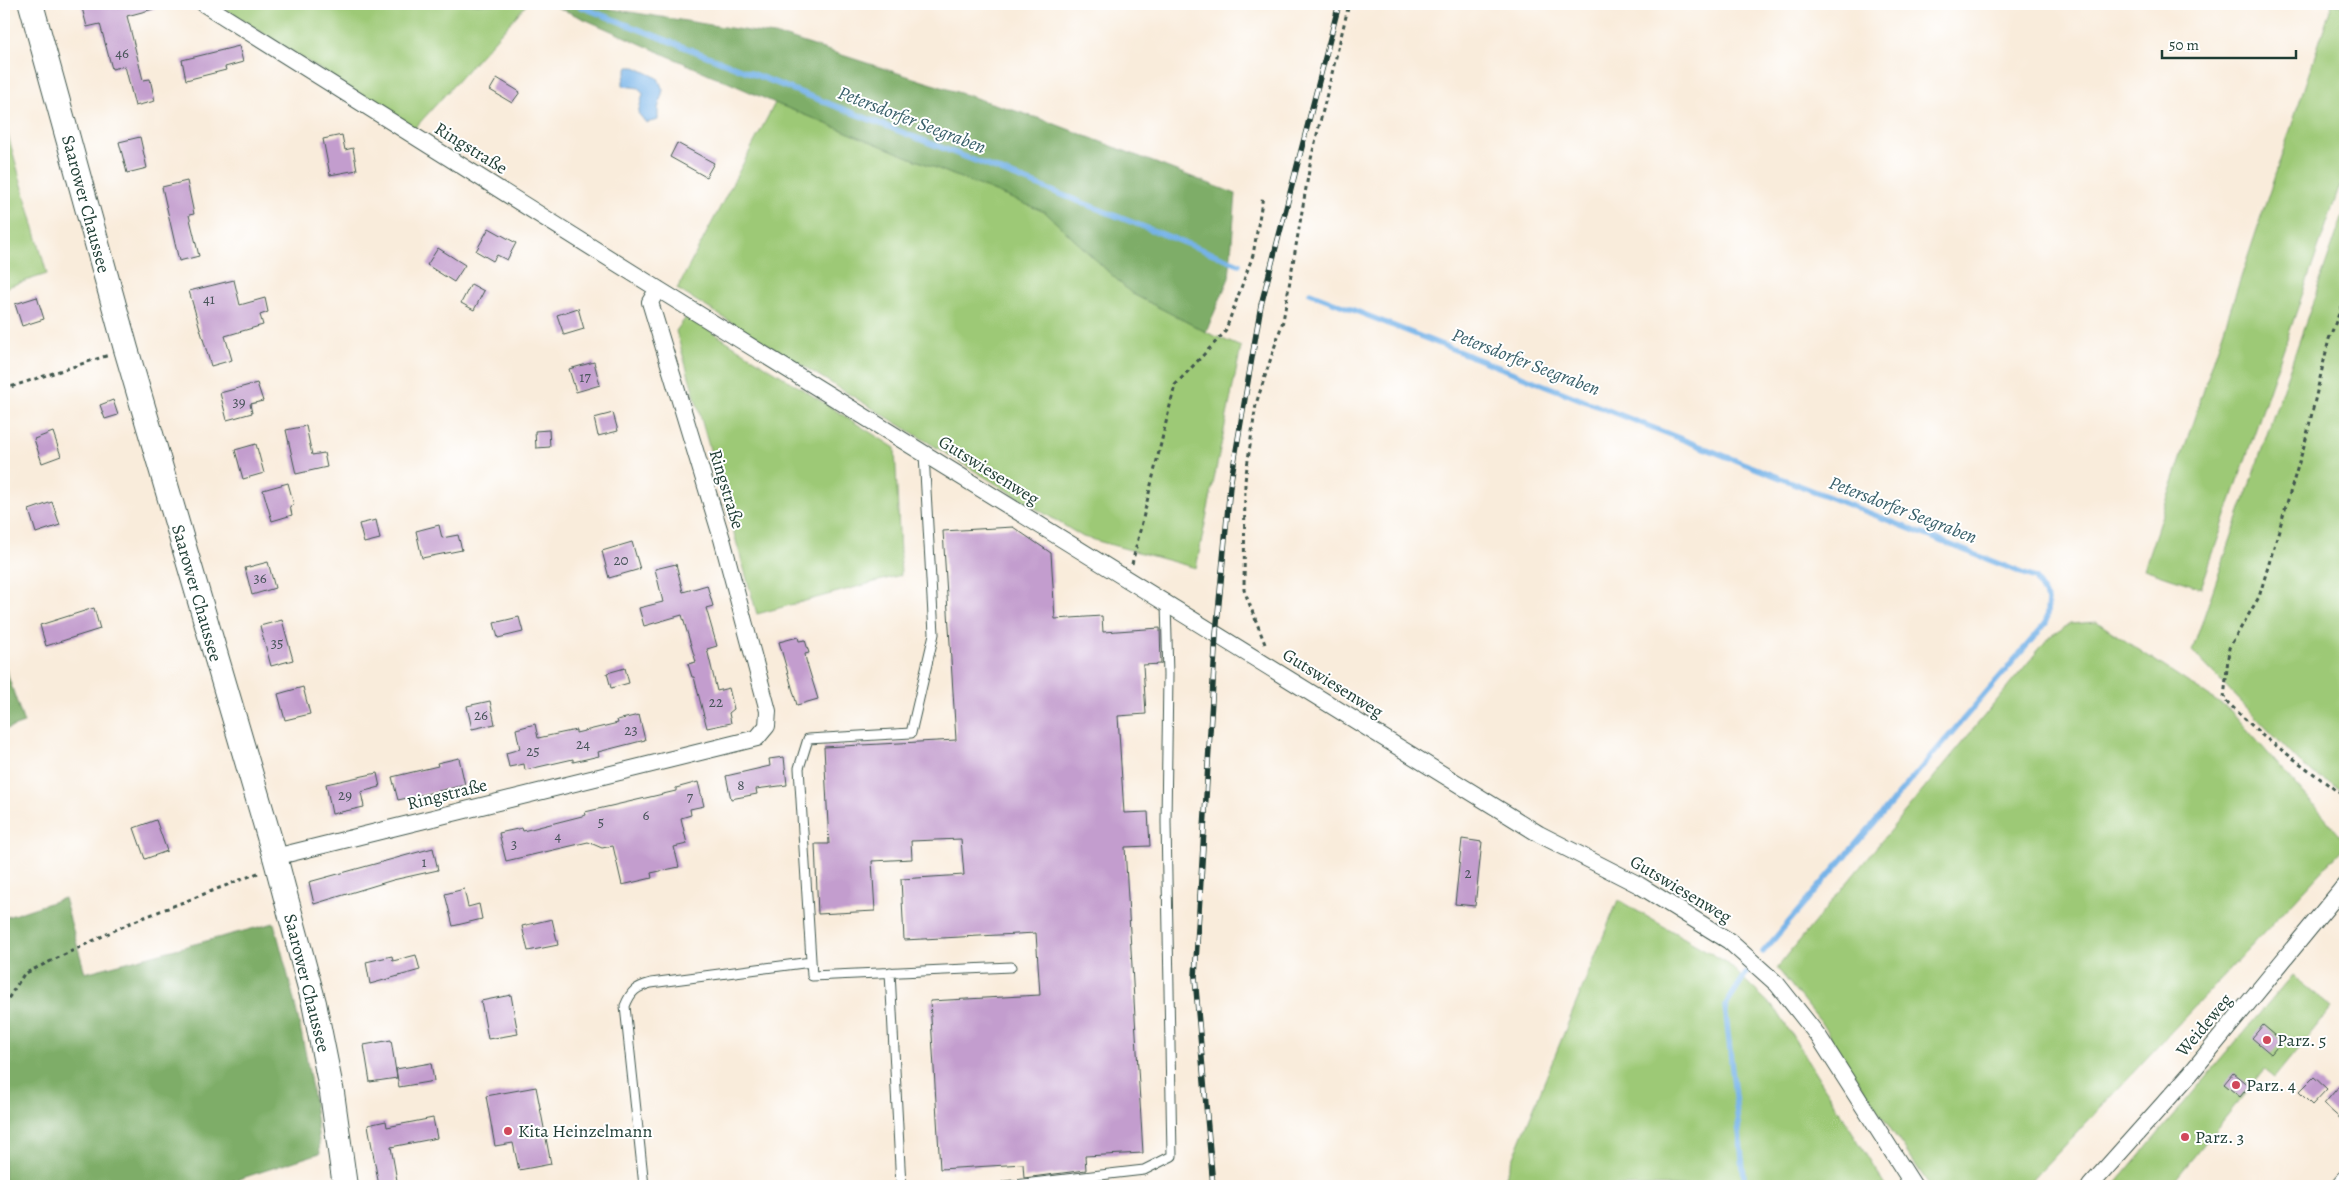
<svg xmlns="http://www.w3.org/2000/svg" width="2349" height="1190" viewBox="0 0 2349 1190" font-family="Alegreya,serif">
	<rect width="100%" height="100%" fill="#fff"/>
	<filter id="ink" filterUnits="userSpaceOnUse"><feTurbulence type="fractalNoise" baseFrequency=".02" numOctaves="2"/><feDisplacementMap in="SourceGraphic" scale="10" xChannelSelector="R" yChannelSelector="G"/><feConvolveMatrix kernelMatrix="1 2 1 2 8 2 1 2 1" color-interpolation-filters="sRGB"/></filter>
	<filter id="wash" filterUnits="userSpaceOnUse"><feTurbulence type="fractalNoise" baseFrequency=".0096" numOctaves="4" result="noise"/><feDisplacementMap in="SourceGraphic" scale="20" xChannelSelector="R" yChannelSelector="G"/><feGaussianBlur stdDeviation="1.12" result="paint"/><feColorMatrix in="noise" values="0 0 0 0 0 0 0 0 0 0 0 0 0 0 0 0 0 1.4 0 .05"/><feComposite in="paint" operator="in"/></filter>
	<g filter="url(#wash)">
		<rect width="100%" height="100%" fill="#f9ecdb"/>
		<path fill="#9dc976" stroke="#5e8355" d="M217 4H527L414 129Z
			M2332 4H2345V171L2201 588 2144 569Z
			M775 103 1045 212 1131 293 1206 332 1241 347 1196 568 1083 537 677 289Z
			M4 121 47 274 4 288Z
			M2345 209V793L2304 767 2192 651Z
			M687 316 895 448 901 575 757 614 676 331Z
			M2097 622 2231 711 2345 841V846L2027 1186H1930L1868 1096 1820 1021 1777 968 2049 637 2070 624Z
			M1618 900 1726 962 1777 1011 1886 1186H1502Z
			M2292 975 2332 1007 2274 1078 2264 1070 2170 1186H2114Z"/>
		<path fill="#7ead67" stroke="#4e754e" d="M550 4H580L786 37 1047 121 1236 194 1229 278 1206 332 1131 293 1045 212 775 103Z
			M4 664 24 723 4 730Z
			M64 898 85 973 274 923C295 999 313 1075 320 1153L217 1186H4V918Z"/>
		<path fill="#76b3e8" stroke="#4a788e" d="M628 67H635L658 78 663 90 658 109V120L646 123 638 113 643 94 639 88 623 86V81Z"/>
		<g fill="none" stroke-linecap="round" stroke-linejoin="round">
			<path stroke="#76b3e8" stroke-width="5.5" d="M574 4 1239 264
				M1310 293 2035 578 2048 601 2046 623 1763 952
				M1745 1186 1725 1006 1747 972"/>
		</g>
		<g id="blocks">
			<path fill="#c39dce" d="M81 4H156L157 8 127 16 143 80 150 79 155 101 135 106 125 66 112 69 100 24 87 27Z
				M239 46 243 62 225 67 226 70 186 80 182 60Z
				M497 78 520 92 512 103 490 90Z
				M342 135 345 150 353 148 357 170 330 175 323 139Z
				M140 137 147 168 127 173 119 142Z
				M677 143 714 163 706 177 670 157Z
				M187 181 194 214 189 215 199 256 179 261 162 187Z
				M489 228 516 243 507 260 497 255 493 261 476 251Z
				M438 248 465 265 454 282 427 265Z
				M234 280 240 305 265 298 268 312 260 315 263 325 225 336 232 360 211 366 189 291Z
				M471 284 484 291 474 310 461 303Z
				M37 297 44 319 22 326 15 304Z
				M578 308 584 329 564 335 557 315Z
				M594 362 600 385 576 392 569 369Z
				M257 383 263 401 250 404 252 413 227 420 220 393Z
				M113 400 118 415 105 419 100 405Z
				M613 413 618 431 598 436 594 418Z
				M306 426 312 455 324 453 327 467 296 474 286 430Z
				M549 430 550 447 536 448 535 431Z
				M53 432 61 456 42 463 34 439Z
				M256 444 264 473 243 479 235 450Z
				M288 483 294 505 290 506 292 515 272 521 263 490Z
				M52 502 60 525 36 533 29 510Z
				M376 520 380 539 364 543 359 524Z
				M439 525 442 538 458 535 462 550 422 558 416 531Z
				M1013 527 1051 553 1055 619 1102 616 1103 632 1160 628 1161 664 1143 665 1146 714 1118 716 1124 813 1148 812 1150 846 1125 847 1143 1153 1085 1156 1086 1170 1024 1178 1023 1164 940 1169 930 1001 1040 995 1036 933 904 940 901 879 964 875 961 839 911 841 912 859 872 861 875 911 818 914 815 844H829L824 747 956 740 943 531Z
				M632 542 640 569 609 578 602 551Z
				M268 562 275 588 252 595 245 568Z
				M676 564 683 592 707 585 713 606 706 608 717 646 707 649 717 691 729 688 734 709 729 713 731 723 707 728 694 677H692L688 664 696 662 682 615 644 626 639 608 663 602 655 569Z
				M94 608 100 629 46 646 40 625Z
				M519 617 523 632 498 638 494 623Z
				M282 620 293 660 271 666 260 626Z
				M798 637 799 641 805 640 809 653 805 654 806 660 818 699 797 705 779 642Z
				M625 668 629 683 611 688 607 673Z
				M303 687 310 714 285 720 278 694Z
				M490 701 495 724 472 729 467 706Z
				M639 715 645 740 598 752 599 756 573 762V759L525 770 524 764 509 767 506 753 520 749 516 729 535 724 538 738 576 730V733L618 723 617 720Z
				M784 757 787 785 756 789 757 794 731 799 726 776 770 766 769 759Z
				M459 758 465 785 398 800 392 777 438 766 437 763Z
				M377 773 380 787 361 792 364 807 332 814 326 784Z
				M698 782 704 806 690 809 691 815 681 818 687 844 674 847 679 867 651 873 652 878 622 885 613 846 602 848 588 842 506 861 499 833 522 828 523 831 586 815 585 812 676 791V788Z
				M156 820 167 851 145 859 134 828Z
				M1462 839 1482 842 1475 906 1455 904Z
				M433 848 438 870 393 880 314 904 309 882Z
				M464 889 468 907 479 904 482 919 453 926 445 894Z
				M552 919 558 945 528 951 522 926Z
				M416 955 420 970 370 984 366 962 392 956 393 961Z
				M511 995 518 1034 488 1039 481 1001Z
				M2263 1025 2282 1041 2271 1054 2252 1038Z
				M391 1040 397 1078 370 1082 364 1045Z
				M431 1063 434 1081 399 1087 396 1069Z
				M2233 1073 2249 1086 2240 1097 2224 1084Z
				M2314 1077 2327 1089 2312 1105 2299 1092Z
				M2345 1079V1123L2324 1104Z
				M536 1087 551 1164 519 1170 513 1143 495 1146 486 1096Z
				M433 1118 437 1138 391 1147 398 1186H379L368 1125 386 1121 387 1127Z"/>
		</g>
	</g>
	<g filter="url(#ink)">
		<use href="#blocks" fill-opacity="0" stroke="#40574d" stroke-width="1"/>
		<g fill="none" stroke-linecap="round" stroke-linejoin="round">
			<defs>
				<path id="lane" d="M924 454 934 634 911 733 808 739 799 768 812 976 1011 967
					M890 972 901 1186
					M644 1186 625 1006C631 991 636 987 651 983L811 962
					M1005 1186 1144 1170 1172 1156 1166 822 1168 675 1166 603"/>
				<path id="street" d="M204 4 658 289 1539 834 1639 885 1729 941 1777 984 1819 1037 1914 1186
					M275 857 757 738 767 726 768 711 722 539 650 302 658 289
					M2090 1186 2190 1074 2345 885
					M2339 1186 2345 1179"/>
				<path id="secondary" d="M31 4 126 349 275 857 314 1003 332 1093 345 1186"/>
			</defs>
			<use href="#lane" stroke="#40574d" stroke-width="11"/>
			<use href="#street" stroke="#40574d" stroke-width="18"/>
			<use href="#secondary" stroke="#40574d" stroke-width="26"/>
			<path stroke="#40574d" stroke-width="3" stroke-dasharray="4 4" stroke-linecap="butt" d="M2345 299 2329 339 2306 439 2259 597 2229 648 2224 699 2263 736 2345 797
				M4 389 109 355
				M1132 564 1175 385 1225 332 1253 255 1263 196
				M1265 644 1244 590 1245 481 1256 404 1283 321 1311 159 1349 4
				M4 1005 24 974 132 922 258 873"/>
			<use href="#lane" stroke="#fff" stroke-width="9"/>
			<use href="#street" stroke="#fff" stroke-width="16"/>
			<use href="#secondary" stroke="#fff" stroke-width="24"/>
			<defs>
				<path id="rail" d="M1213 1186 1195 977 1216 634 1230 486 1261 305 1339 4"/>
			</defs>
			<use href="#rail" stroke="#1f3d34" stroke-width="5.5"/>
			<use href="#rail" stroke="#fff" stroke-width="4" stroke-dasharray="11" stroke-linecap="butt"/>
		</g>
	</g>
	<g fill="#d1495b" stroke="#fff" stroke-width="2">
		<circle cx="2267" cy="1040" r="5"/>
		<circle cx="2236" cy="1085" r="5"/>
		<circle cx="508" cy="1131" r="5"/>
		<circle cx="2185" cy="1137" r="5"/>
	</g>
	<g text-anchor="middle" dominant-baseline="central" stroke-width="4" stroke-linejoin="round" paint-order="stroke">
		<g font-size="15" fill="#48555a">
			<text x="122" y="53">46</text>
			<text x="209" y="299">41</text>
			<text x="585" y="377">17</text>
			<text x="239" y="402">39</text>
			<text x="621" y="560">20</text>
			<text x="260" y="578">36</text>
			<text x="277" y="643">35</text>
			<text x="716" y="702">22</text>
			<text x="481" y="715">26</text>
			<text x="631" y="730">23</text>
			<text x="583" y="744">24</text>
			<text x="533" y="751">25</text>
			<text x="741" y="785">8</text>
			<text x="345" y="795">29</text>
			<text x="690" y="797">7</text>
			<text x="646" y="815">6</text>
			<text x="601" y="822">5</text>
			<text x="558" y="836">4</text>
			<text x="514" y="844">3</text>
			<text x="424" y="862">1</text>
			<text x="1468" y="873">2</text>
		</g>
		<g font-size="18" fill="#1f3d34" stroke="#fff">
			<text transform="translate(471 148) rotate(32)">Ringstraße</text>
			<text transform="translate(86 204) rotate(75)">Saarower Chaussee</text>
			<text transform="translate(989 470) rotate(32)">Gutswiesenweg</text>
			<text transform="translate(727 489) rotate(73)">Ringstraße</text>
			<text transform="translate(197 593) rotate(74)">Saarower Chaussee</text>
			<text transform="translate(1333 683) rotate(32)">Gutswiesenweg</text>
			<text transform="translate(447 794) rotate(-14)">Ringstraße</text>
			<text transform="translate(1681 889) rotate(31)">Gutswiesenweg</text>
			<text transform="translate(307 983) rotate(76)">Saarower Chaussee</text>
			<text transform="translate(2204 1025) rotate(-50)">Weideweg</text>
		</g>
		<g font-size="18" fill="#1f3d34" stroke="#fff" text-anchor="start">
			<text x="2277" y="1040">Parz. 5</text>
			<text x="2246" y="1085">Parz. 4</text>
			<text x="518" y="1131">Kita Heinzelmann</text>
			<text x="2195" y="1137">Parz. 3</text>
		</g>
		<g font-size="19" font-style="italic" fill="#39606a" stroke="#fff">
			<text transform="translate(912 120) rotate(21)">Petersdorfer Seegraben</text>
			<text transform="translate(1526 362) rotate(21)">Petersdorfer Seegraben</text>
			<text transform="translate(1903 510) rotate(21)">Petersdorfer Seegraben</text>
		</g>
	</g>
	<rect width="2349" height="1190" fill="none" stroke="#fff" stroke-width="20"/>
	<path d="M2162 50v8h134v-8" fill="none" stroke="#1f3d34" stroke-width="2.5"/>
	<text x="2169" y="50" font-size="15" fill="#1f3d34" stroke="#ffffff" stroke-width="4" paint-order="stroke">50 m</text>
</svg>
